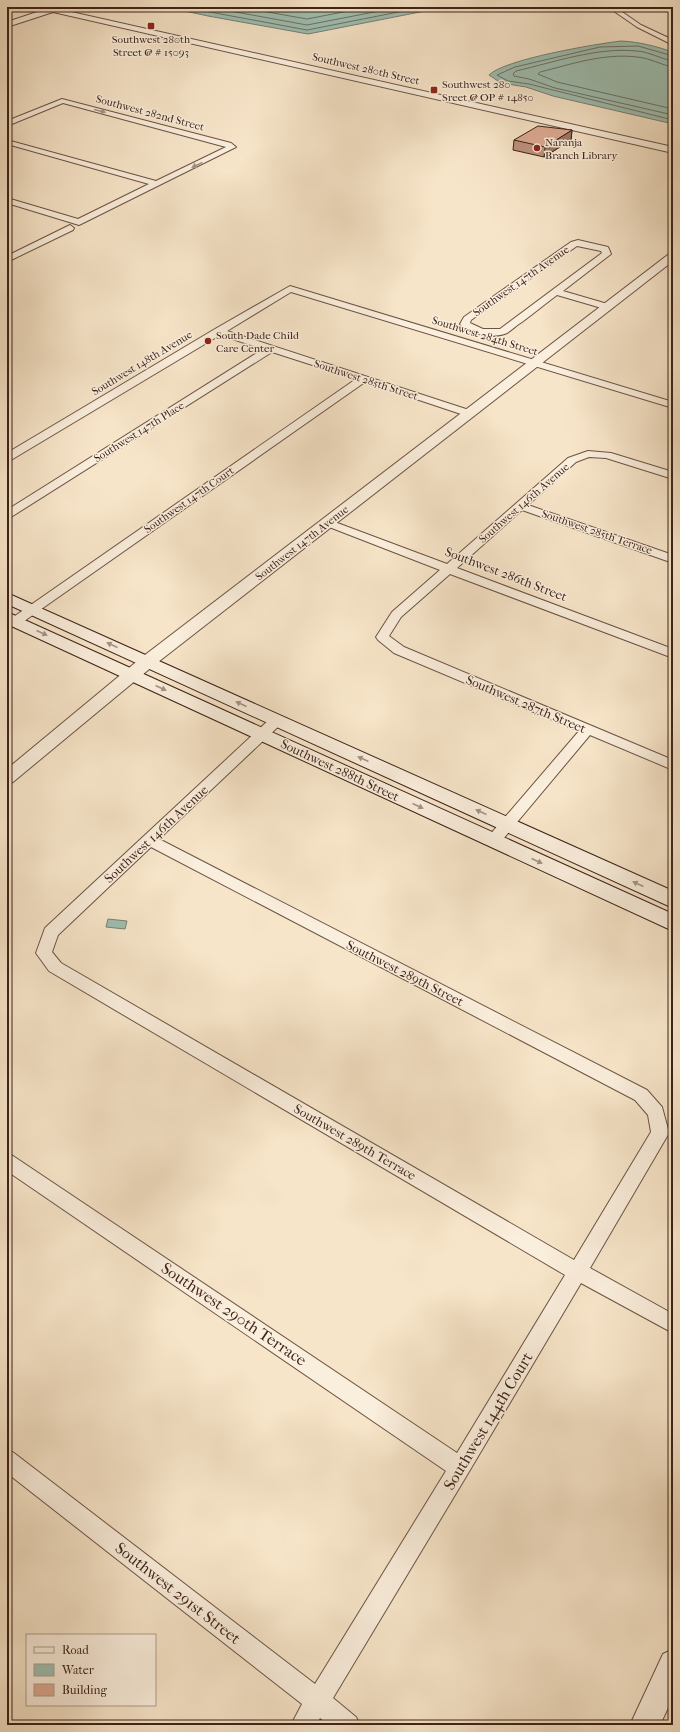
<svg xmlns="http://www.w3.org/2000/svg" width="680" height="1732" viewBox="0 0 680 1732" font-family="'IM FELL French Canon',serif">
	<rect width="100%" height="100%" fill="#f7e5c9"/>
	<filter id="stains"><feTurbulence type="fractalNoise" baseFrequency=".005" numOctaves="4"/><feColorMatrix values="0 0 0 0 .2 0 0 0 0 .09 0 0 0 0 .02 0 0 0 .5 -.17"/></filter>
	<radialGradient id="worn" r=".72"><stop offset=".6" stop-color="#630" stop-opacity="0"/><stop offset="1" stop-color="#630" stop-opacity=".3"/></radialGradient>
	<path fill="#9ebfb2" stroke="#778074" d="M175 7H439L420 12 308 34 208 16 180 10Z
		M621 41C640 42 655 46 673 52V124L553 96 526 87 501 83 489 75C505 59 596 44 621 41Z
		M108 919 127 921 125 929 106 927Z"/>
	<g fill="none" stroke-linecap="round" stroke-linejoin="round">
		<path stroke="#6e7065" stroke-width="1" d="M183 7 307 30 424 7
			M208 7 307 25 400 7
			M239 7 307 19 369 7
			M673 56 638 46 600 47 515 67 497 75 508 81 529 84 673 120
			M673 61C661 59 650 52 637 51 597 47 555 62 516 71L513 74 514 76 529 79 555 88 673 115
			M673 67C661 65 650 58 637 57 604 53 572 64 540 72L538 74 557 82 673 109"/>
		<defs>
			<path id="minor" d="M608 7H615L641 25 673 40V45L637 27Z
				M62 99 231 143 236 147 79 225 7 203V198L78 219 149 184 7 144V140L156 181 226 147 63 103 7 126V121Z
				M70 225 74 228 73 230 7 262V256Z
				M578 240 608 247 611 254 563 291 611 305 613 307 611 309H605L557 295C545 304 534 313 522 322 517 325 512 330 507 333 494 339 469 335 460 324L464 317 571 242ZM577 246 601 251 602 253 500 329H483L470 323 471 320Z
				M290 286 673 402V408L291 292 227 331 472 411 473 413 468 416 464 415 365 382 20 624H12L10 621 12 618 356 379 272 352 11 517 7 518V510L263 349 220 335 11 460 7 461V453L215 329Z
				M588 451 611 453 673 472V479L606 458 589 457 576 462 528 505 673 555V563L522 510 457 568 673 649V658L450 574 401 617 389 636 404 647 673 760V770L590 735 498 845 493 846 488 845 486 841 488 837 579 731 394 653 378 640 376 637 392 612 440 570 324 525 322 523 324 521H332L447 564 568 458Z
				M277 716 282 717 284 720 282 723 159 839 647 1090 662 1107 669 1133 590 1268 673 1314V1333L581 1283 467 1475 333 1698 356 1717 360 1725H329L320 1718 316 1725H291L302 1704 7 1473V1449L14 1453 315 1684 446 1471 7 1171V1153L13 1156 457 1453 565 1275 49 971 36 953 45 928 272 717ZM151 847 635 1100 648 1115 651 1132 574 1260 61 963 52 952 58 935Z"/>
			<path id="tertiary" d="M44 7H63L61 9 67 11 673 147V153L53 12 7 27V22L46 9Z
				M673 253V261L153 666 13 782 7 784V769L141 658 669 254Z
				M673 1649V1697L660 1725H630L663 1654Z"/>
			<path id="secondary" d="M7 593 673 891V908L7 604Z
				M7 612 673 914V931L7 624Z"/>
		</defs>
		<use href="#minor" stroke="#6c5344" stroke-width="2"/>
		<use href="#tertiary" stroke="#6c5344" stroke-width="2"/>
		<use href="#secondary" stroke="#3d2218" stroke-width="2"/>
		<use href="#minor" fill="#faeedc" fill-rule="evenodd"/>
		<use href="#tertiary" fill="#faeedc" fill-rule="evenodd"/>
		<use href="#secondary" fill="#faeedc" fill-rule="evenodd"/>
	</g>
	<path fill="#bf937f" stroke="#3d2218" d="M572 130 571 140 544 157 513 150 514 140Z"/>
	<path fill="#9b7868" stroke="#3d2218" d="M572 130 571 140 544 157 545 147Z"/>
	<path fill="#deab94" stroke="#3d2218" d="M538 126 572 130 545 147 514 140Z"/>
	<defs><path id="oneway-solid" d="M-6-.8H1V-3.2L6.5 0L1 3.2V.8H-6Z"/></defs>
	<g fill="#a59284">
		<use href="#oneway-solid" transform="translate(100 111) rotate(14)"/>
		<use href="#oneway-solid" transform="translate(197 165) rotate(154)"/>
		<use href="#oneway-solid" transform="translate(42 633) rotate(25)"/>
		<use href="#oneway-solid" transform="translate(112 645) rotate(-156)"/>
		<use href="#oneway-solid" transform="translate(161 688) rotate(25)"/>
		<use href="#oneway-solid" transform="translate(241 704) rotate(-156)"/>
		<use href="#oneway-solid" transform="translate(363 759) rotate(-156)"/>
		<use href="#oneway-solid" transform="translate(418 806) rotate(25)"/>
		<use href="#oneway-solid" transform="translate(481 812) rotate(-156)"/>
		<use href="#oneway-solid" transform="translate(537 861) rotate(25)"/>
		<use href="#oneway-solid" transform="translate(638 884) rotate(-155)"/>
	</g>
	<g fill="#8f2418" stroke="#faeedc" stroke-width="1.5">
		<rect x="147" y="22" width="8" height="8" rx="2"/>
		<rect x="430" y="86" width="8" height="8" rx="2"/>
		<circle cx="537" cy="148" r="4"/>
		<circle cx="208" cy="341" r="4"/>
	</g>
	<g text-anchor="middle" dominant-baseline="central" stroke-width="3" stroke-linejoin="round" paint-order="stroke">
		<g font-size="11" fill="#3d2218" stroke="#faeedc" text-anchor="start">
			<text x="151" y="39" text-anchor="middle">Southwest 280th<tspan x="151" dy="13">Street @ # 15093</tspan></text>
			<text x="442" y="84">Southwest 280<tspan x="442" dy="13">Sreet @ OP # 14850</tspan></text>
			<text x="545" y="142">Naranja<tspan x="545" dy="13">Branch Library</tspan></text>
			<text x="216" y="335">South Dade Child<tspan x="216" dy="13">Care Center</tspan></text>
		</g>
		<g font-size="11" fill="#3d2218" stroke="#faeedc">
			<text transform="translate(366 69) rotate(13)">Southwest 280th Street</text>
			<text transform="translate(150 113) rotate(15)">Southwest 282nd Street</text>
			<text transform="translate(521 281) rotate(-35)">Southwest 147th Avenue</text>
			<text transform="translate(485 336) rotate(17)">Southwest 284th Street</text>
			<text transform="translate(142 363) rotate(-31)">Southwest 148th Avenue</text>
			<text transform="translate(366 380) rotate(18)">Southwest 285th Street</text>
			<text transform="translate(139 432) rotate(-32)">Southwest 147th Place</text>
			<text transform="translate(189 500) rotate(-35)">Southwest 147th Court</text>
			<text transform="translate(524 503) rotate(-41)">Southwest 146th Avenue</text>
			<text transform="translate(597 532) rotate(19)">Southwest 285th Terrace</text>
			<text transform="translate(302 543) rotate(-38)">Southwest 147th Avenue</text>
		</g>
		<g font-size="13" fill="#3d2218" stroke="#faeedc">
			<text transform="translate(506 574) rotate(21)">Southwest 286th Street</text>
			<text transform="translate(526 704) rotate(23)">Southwest 287th Street</text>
			<text transform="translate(340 770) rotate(25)">Southwest 288th Street</text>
			<text transform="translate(156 834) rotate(-43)">Southwest 146th Avenue</text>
			<text transform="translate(405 973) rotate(27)">Southwest 289th Street</text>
			<text transform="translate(355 1142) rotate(30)">Southwest 289th Terrace</text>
		</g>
		<g font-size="16" fill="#3d2218" stroke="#faeedc">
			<text transform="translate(234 1314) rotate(34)">Southwest 290th Terrace</text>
			<text transform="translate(488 1421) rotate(-59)">Southwest 144th Court</text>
			<text transform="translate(178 1593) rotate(38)">Southwest 291st Street</text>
		</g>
	</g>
	<rect width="680" height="1732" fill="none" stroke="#f7e5c9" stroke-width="24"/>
	<rect x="8" y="8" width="664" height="1716" fill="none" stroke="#3d2218" stroke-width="2"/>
	<rect x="12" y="12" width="656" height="1708" fill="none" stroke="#3d2218"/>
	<rect x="26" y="1634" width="130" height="72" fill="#faeedc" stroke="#ae9c8e"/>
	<rect x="34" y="1647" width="20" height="6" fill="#faeedc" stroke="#ae9c8e"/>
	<text x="62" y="1654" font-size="12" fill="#3d2218">Road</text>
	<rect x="34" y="1664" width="20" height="12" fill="#9ebfb2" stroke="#ae9c8e"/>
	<text x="62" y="1674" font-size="12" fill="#3d2218">Water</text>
	<rect x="34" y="1684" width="20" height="12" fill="#deab94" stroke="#ae9c8e"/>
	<text x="62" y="1694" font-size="12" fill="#3d2218">Building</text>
	<rect width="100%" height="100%" filter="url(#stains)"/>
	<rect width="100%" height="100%" fill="url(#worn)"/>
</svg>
